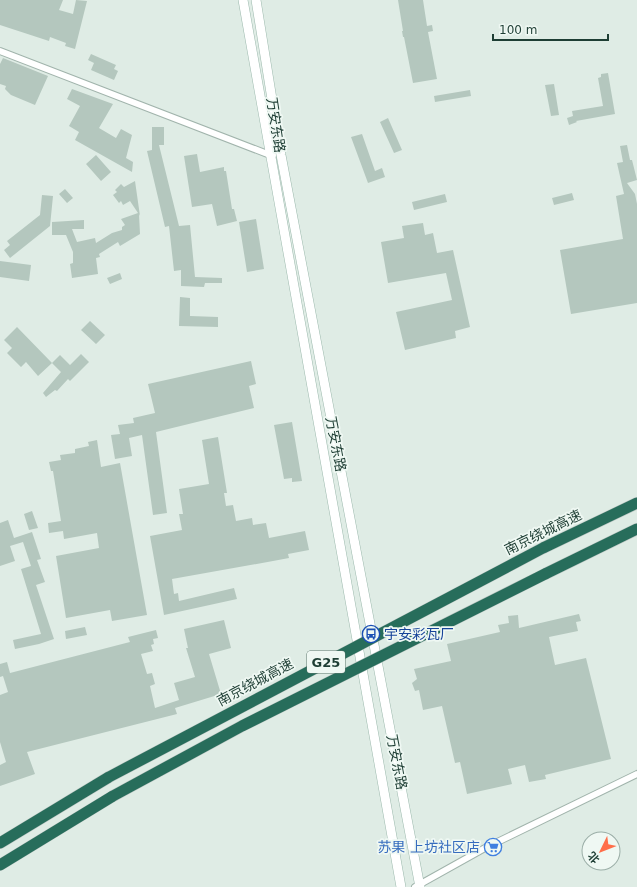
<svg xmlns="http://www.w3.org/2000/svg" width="637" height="887" viewBox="0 0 637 887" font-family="'DejaVu Sans','Noto Sans SC',sans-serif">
	<rect width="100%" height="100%" fill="#dfece5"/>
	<path fill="#b4c7be" d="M0 0H63L59 10 73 14 76 0 87 1 75 49 65 46 66 43 50 37 49 41 0 25Z
		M398 0H423L427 26 432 25 433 31 428 32 437 79 413 83 404 37H403L402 31H403Z
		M91 54 116 65 114 69 118 71 114 80 91 70 94 63 88 60Z
		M3 58 48 76 35 105 11 95 5 89 6 86 0 84V64Z
		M608 73 615 114 576 121 577 122 569 125 567 118 573 116 572 111 603 106 598 78 601 77V74Z
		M554 84 559 115 551 116 545 85Z
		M72 89 113 104 99 128 116 138 121 129 132 135 126 158 133 162 132 172 75 140 79 132 69 126 80 106 67 99Z
		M470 90 471 96 435 102 434 96Z
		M388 118 402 150 394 153 380 122Z
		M152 127H164V145H159L179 226 190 225 195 277 222 278V283H205L204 287 181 286V270L174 271 169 226 165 227 147 151 152 150Z
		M362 134 375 171 382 168 385 177 368 183 351 137Z
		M627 145 630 160H632L637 180 627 183 635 194 637 204V303L571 314 560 250 623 239 616 196 624 194 617 163 623 162 620 146Z
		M197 154 200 172 224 167V171H226L232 209H234L237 221 217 226 212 204 192 207 184 156Z
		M96 155 111 172 101 181 86 164Z
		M135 181 140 216 139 214 140 234 120 246 118 242 99 254 100 257 96 258 98 274 72 278 70 264 73 263V252L66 235H52V222L84 220V229H72L77 242 95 238 96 243 112 233 122 230V227L125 225 121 219 138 213 130 201 123 205 121 201 119 203 113 195 117 192 115 190 121 184 124 187Z
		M65 189 73 198 67 203 59 194Z
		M572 193 574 200 554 205 552 198Z
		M445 194 447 202 414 210 412 202Z
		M42 195 53 196 50 226 10 258 4 250 10 245 7 241 40 215Z
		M256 219 264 269 247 272 239 222Z
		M423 223 425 235 433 233 437 253 453 250 470 327 455 331 456 338 405 350 396 312 452 300 446 273 388 283 381 242 404 238 402 226Z
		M0 261 31 265 29 281 0 277Z
		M120 273 122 279 110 284 107 278Z
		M180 297 190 298V316L218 317V327L179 326Z
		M90 321 105 335 96 344 81 330Z
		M17 327 52 363 38 376 26 362 21 367 7 353 12 348 4 340Z
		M81 354 89 362 70 381 68 379 57 391 55 390 46 397 43 393 61 372 52 363 60 355 70 365Z
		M251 361 256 384 249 386 254 408 156 432 167 513 153 515 142 435 129 438 132 456 115 459 111 435 120 434 118 425 134 423 133 418 155 413 148 384Z
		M292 422 302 481 292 482V478L284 479 274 425Z
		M218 437 227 493H224L226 506 233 505 236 521 252 518 253 525 266 523 269 538 305 531 309 550 288 554 289 558 273 561 172 579 174 594 178 593 179 601 234 588 237 599 164 615 150 536 182 530 179 514H183L179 489 209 484 202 440Z
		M97 440 101 467 120 463 147 615 112 621 110 610 66 618 56 556 99 548 97 533 64 539 63 531 49 533 48 523 61 521 53 471H51L49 462 61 460 60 455 75 453V449L89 446 88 442Z
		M32 511 38 528 29 530 24 514Z
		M8 520 14 538 32 532 41 559 37 560 45 582 36 585 54 639 39 644 15 649 13 640 41 634 21 569 31 566 23 542 10 546 15 561 0 566V523Z
		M579 614 581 621 576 622 578 631 549 637 555 665 586 658 611 759 545 775 546 779 529 782 525 765 508 769 512 784 467 794 460 762 455 763 442 706 423 710 419 690 415 691 412 683 417 679 414 669 451 661 447 644 500 632 498 625 509 623 508 616 518 615 519 628Z
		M224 620 231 648 209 654 221 694 175 708 177 714 27 752 35 774 0 786V765L6 762 0 742V695L8 692 3 676 0 677V664L7 662 10 673 126 643 130 642 128 637 156 630 158 638 153 639 154 644 151 645 153 651 141 654 147 674 152 673 155 684 150 686 155 708 179 700 174 683 195 677 186 648H188L184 629Z
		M85 627 87 635 66 639 65 631Z"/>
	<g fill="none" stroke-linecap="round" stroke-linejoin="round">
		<defs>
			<path id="minor" d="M0 51 270 155H273
				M415 887 485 848 637 774"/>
			<path id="secondary" d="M243 0 401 887
				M256 0 281 155 420 887"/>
			<path id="motorway" d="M543 548 637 503
				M545 574 637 529
				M0 843 109 777
				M0 865 113 796"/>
		</defs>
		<use href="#minor" stroke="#a1b4ac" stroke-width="8"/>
		<use href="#secondary" stroke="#9cb9ad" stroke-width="10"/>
		<use href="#motorway" stroke="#c0c9c6" stroke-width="12"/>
		<use href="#minor" stroke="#fff" stroke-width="6"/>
		<use href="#secondary" stroke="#fff" stroke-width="9"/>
		<use href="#motorway" stroke="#276d5b" stroke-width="11"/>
		<defs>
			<path id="motorway-bridge" d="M109 777 543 548
				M113 796 242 726 545 574"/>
		</defs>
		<use href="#motorway-bridge" stroke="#c0c9c6" stroke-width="12" stroke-linecap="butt"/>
		<use href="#motorway-bridge" stroke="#276d5b" stroke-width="11"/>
	</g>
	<defs>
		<symbol id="bus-ring" viewBox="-11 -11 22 22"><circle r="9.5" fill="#eff8f3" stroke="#1a4fb4" stroke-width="1.5"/><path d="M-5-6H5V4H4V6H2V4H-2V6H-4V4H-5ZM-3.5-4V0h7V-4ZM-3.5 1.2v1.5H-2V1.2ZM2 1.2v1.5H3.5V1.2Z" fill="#1a4fb4"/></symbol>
		<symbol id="supermarket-ring" viewBox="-11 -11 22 22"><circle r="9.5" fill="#eff8f3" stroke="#3f7fe0" stroke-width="1.5"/><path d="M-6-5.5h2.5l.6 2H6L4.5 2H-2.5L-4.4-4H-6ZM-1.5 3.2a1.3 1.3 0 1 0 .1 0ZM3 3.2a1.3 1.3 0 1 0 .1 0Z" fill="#3f7fe0"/></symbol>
	</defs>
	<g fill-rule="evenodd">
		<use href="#bus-ring" x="361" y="624" width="20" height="20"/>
		<use href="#supermarket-ring" x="483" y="837" width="20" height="20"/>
	</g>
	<g text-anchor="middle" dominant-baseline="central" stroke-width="3.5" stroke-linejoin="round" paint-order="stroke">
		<rect fill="#eff8f3" stroke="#5d766d" stroke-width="1" x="307" y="651" width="38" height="22" rx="3"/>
		<g font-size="13" font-weight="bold" fill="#1e3e34">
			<text x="326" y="662">G25</text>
		</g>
		<g font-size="14" fill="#1e3e34" stroke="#eff8f3">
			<text transform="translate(276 125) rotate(81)">万安东路</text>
			<text transform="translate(336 444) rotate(79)">万安东路</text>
			<text transform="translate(543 532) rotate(-26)">南京绕城高速</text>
			<text transform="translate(255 682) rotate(-28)">南京绕城高速</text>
			<text transform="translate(397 762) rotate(79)">万安东路</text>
		</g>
		<g font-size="14" fill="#164399" stroke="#eff8f3" text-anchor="start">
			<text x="384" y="634">宇安彩瓦厂</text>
		</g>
		<g font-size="14" fill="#366cbe" stroke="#eff8f3" text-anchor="end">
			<text x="480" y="847">苏果 上坊社区店</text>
		</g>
	</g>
	<g transform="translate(601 851) rotate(227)"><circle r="19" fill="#eff8f3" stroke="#9baea7"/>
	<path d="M0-3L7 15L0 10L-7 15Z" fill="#ff6e4a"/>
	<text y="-6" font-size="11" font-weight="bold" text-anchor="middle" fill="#1e3e34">北</text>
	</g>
	<path d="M493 34v6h115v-6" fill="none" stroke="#1e3e34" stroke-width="2"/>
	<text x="499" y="34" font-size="12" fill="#1e3e34" stroke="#eff8f3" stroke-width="3" paint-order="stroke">100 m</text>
</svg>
